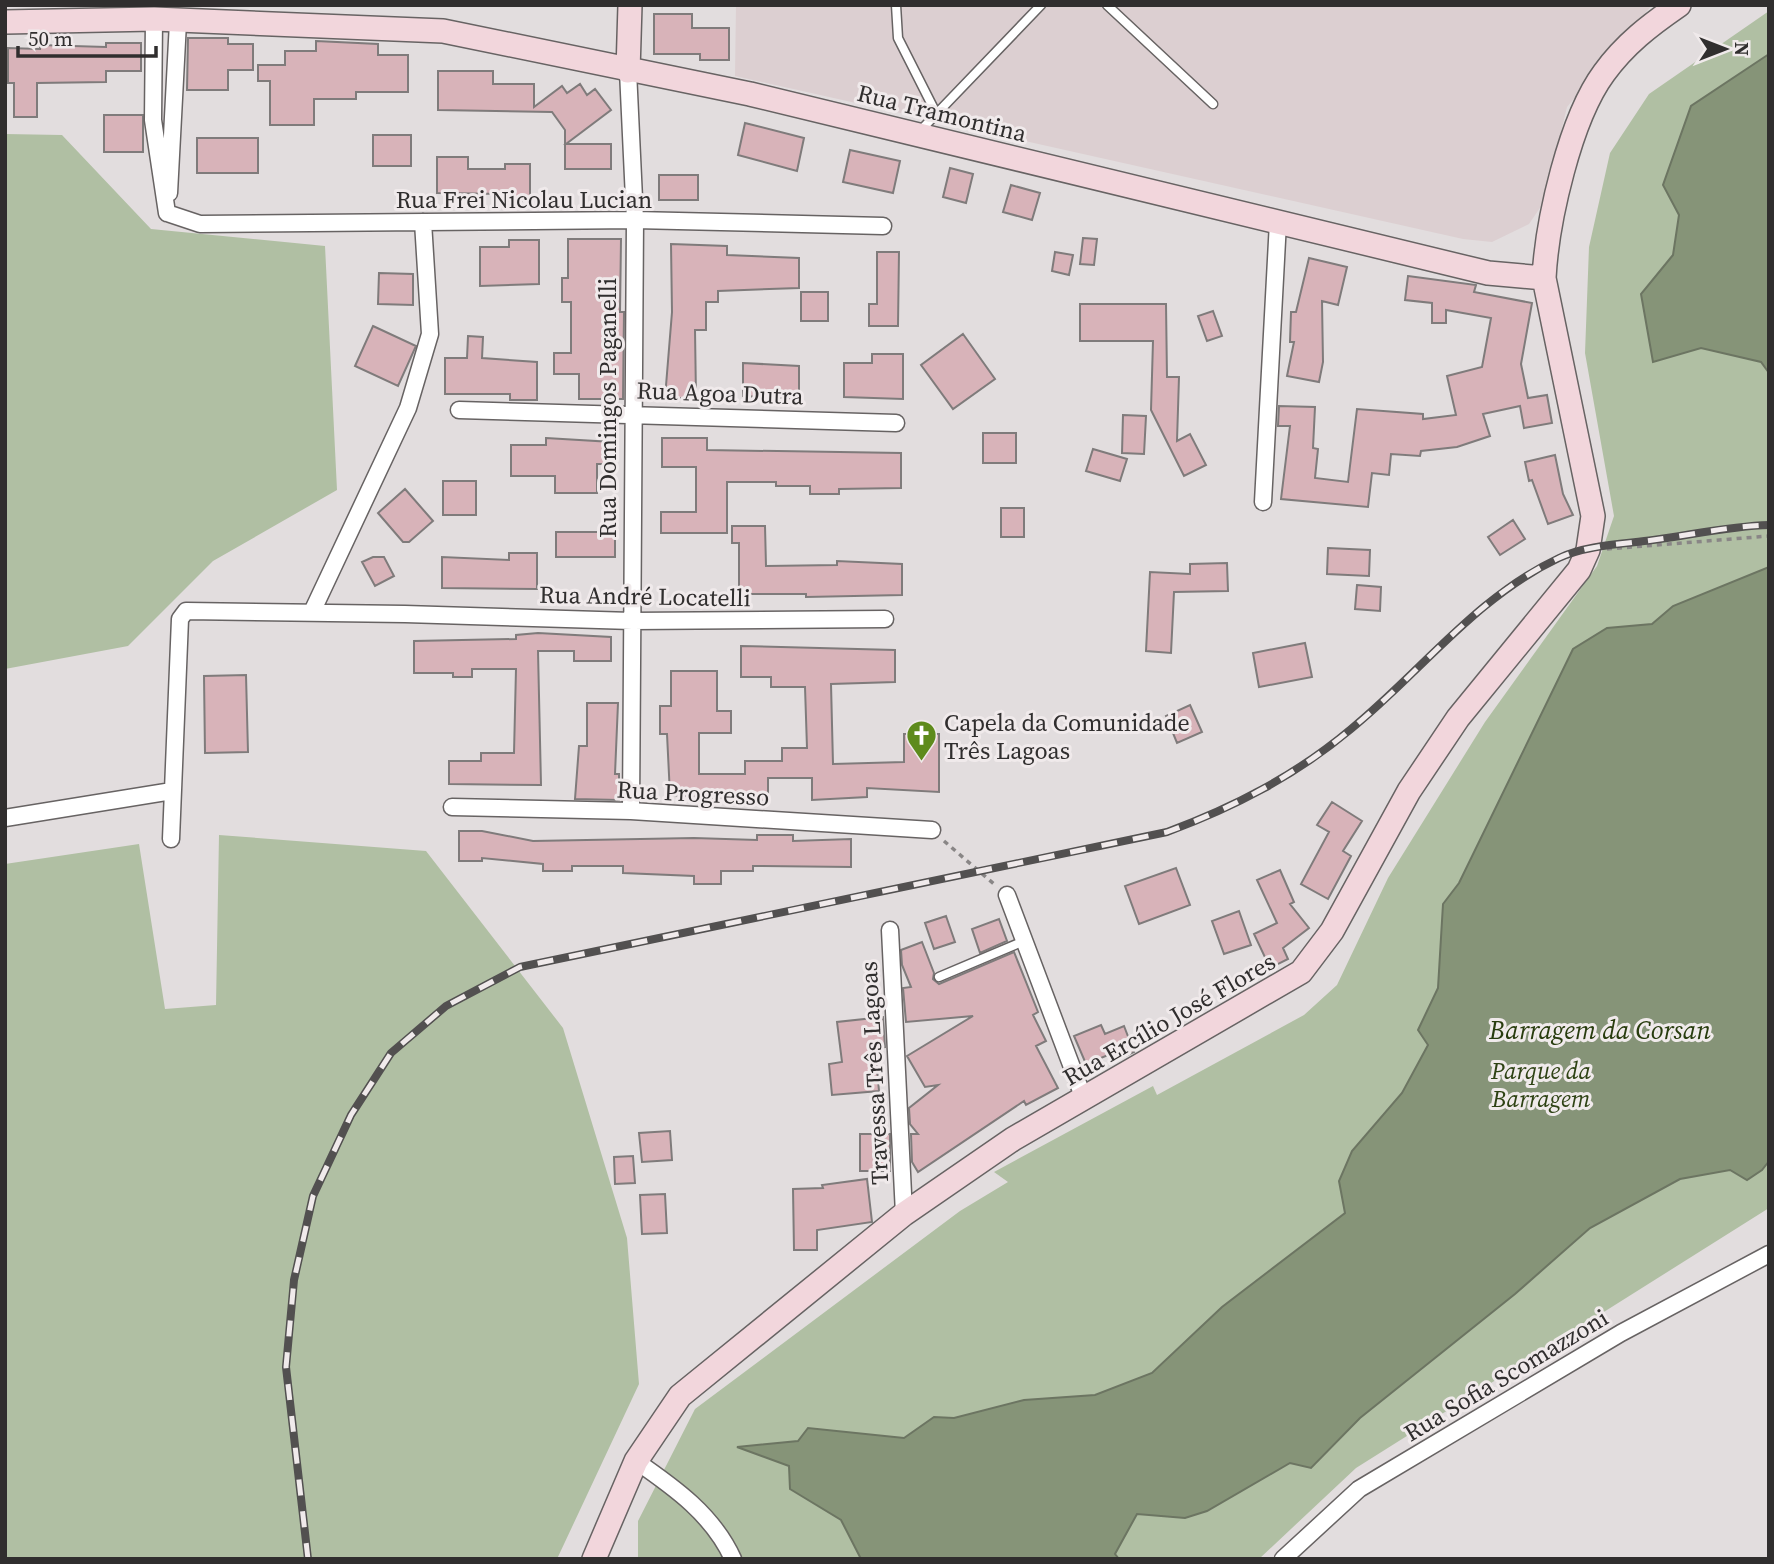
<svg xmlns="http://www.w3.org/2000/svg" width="1774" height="1564" viewBox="0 0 1774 1564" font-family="'Source Serif 4',serif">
	<rect width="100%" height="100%" fill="#e2ddde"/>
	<path fill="#dccfd1" d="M736 5H1652L1567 107 1544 202 1529 224 1492 242 1463 239 735 76Z"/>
	<path fill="#b0bfa3" d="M1769 11V1208L1356 1468 1259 1559H638V1521L695 1409 960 1211 1008 1182 994 1172 1153 1086 1157 1095 1304 1015 1337 985 1388 878 1485 722 1597 566 1614 516 1585 353 1589 247 1610 153 1649 94Z
		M5 134 62 135 151 229 325 246 337 490 213 561 128 646 5 669Z
		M219 835 426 851 563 1028 627 1238 639 1384 557 1559H5V864L139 844 165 1009 216 1005Z"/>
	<path fill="#869478" stroke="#6c7562" stroke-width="2" d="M1769 54V373L1761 362 1701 348 1653 362 1641 294 1673 255 1679 215 1663 185 1691 106Z
		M1769 567V1161L1762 1170 1747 1180 1730 1170 1680 1179 1590 1228 1515 1294 1360 1418 1311 1468 1290 1463 1207 1511 1185 1518 1137 1514 1115 1554 1119 1559H861L841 1520 790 1489 789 1466 737 1447 798 1441 808 1428 904 1438 934 1417 954 1418 1024 1400 1095 1395 1152 1373 1222 1307 1345 1213 1339 1181 1352 1151 1402 1093 1428 1045 1418 1030 1438 988 1443 904 1459 883 1573 649 1607 628 1652 624 1673 606Z"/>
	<path fill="#d8b3b9" stroke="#7f7b7b" stroke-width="2" d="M654 14H692V28H729V60H700V54H654Z
		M188 38H228V44H253V70H228V90H187Z
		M316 41 378 44V55H408V92H356V99H314V125H270V81H258V65H285V51H316Z
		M106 43H141V71H106V82L37 83V117H14V83H8V48L40 49V45L106 47Z
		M438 71H493V84H534V107L562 86 567 93 580 84 587 95 595 89 611 110 566 144H611V169H565V130L552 112 438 110Z
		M104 115H143V152H104Z
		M745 123 804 138 797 171 738 155Z
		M373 135H411V166H373Z
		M197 138H258V173H197Z
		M850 150 900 161 893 193 843 182Z
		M437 157H468V169H505V164H530V201H505V194L437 193Z
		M950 168 973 174 966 203 943 197Z
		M659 175H698V200H659Z
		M1011 185 1040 193 1032 220 1003 212Z
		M1083 238 1097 239 1094 265 1080 264Z
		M568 239H621L620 312H624L623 399H579V374H554V353H571V302H562V278H568Z
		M509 240H539V284L480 286V247H509Z
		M671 244 727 246V255L799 258V288L718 291V302H706V330H695L696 398H665L672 312Z
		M877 252H899L898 326H869V304H877Z
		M1055 252 1073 255 1069 275 1052 271Z
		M1309 258 1347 267 1338 305 1322 301 1323 362 1319 382 1287 376 1294 342H1290L1291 312H1296Z
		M379 273 413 274V305L378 304Z
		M1408 276 1476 285 1474 292 1532 303 1521 364 1528 398 1547 395 1552 423 1524 428 1520 406 1483 414 1490 436 1457 447 1421 451 1420 456 1391 454 1389 475 1372 473 1368 507 1281 499 1290 426H1278L1279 406 1315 407 1313 448 1318 449 1315 478 1348 482 1357 409 1423 414V419L1456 415 1447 376 1482 367 1491 318 1446 310V323H1432V303L1405 300Z
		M801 292H828V321H801Z
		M1080 304H1166L1167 377H1179L1177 441 1190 434 1206 465 1184 476 1151 410 1153 341H1080Z
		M1213 311 1222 336 1207 341 1198 316Z
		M373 326 416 346 398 386 355 366Z
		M963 334 995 379 953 409 921 365Z
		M468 336 483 337 482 358 537 362V400H510V394H445V358H467Z
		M872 354H903V399L844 397V363H872Z
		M743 363 799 366V399L743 396Z
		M1123 415 1146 416 1144 454 1122 453Z
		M983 433H1016V463H983Z
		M546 438 612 442V464H597V493H555V476H511V445H546Z
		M662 438H707V450L901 453V488L839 489V494H810V486H776V482H727V533H661V512H696V467H662Z
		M1093 449 1127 459 1120 481 1086 471Z
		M1555 455 1563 494 1573 515 1548 524 1532 480 1529 481 1525 462Z
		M443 481H476V515H443Z
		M405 489 433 521 409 542H403L378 513Z
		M1001 508H1024V537H1001Z
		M1513 520 1525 539 1500 555 1488 537Z
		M732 526H765L766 566 837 565V561L902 564V595L806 597V594H739V543H732Z
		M556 532H615V557H556Z
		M1328 548 1370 550 1369 576 1327 574Z
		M509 553H537V589L442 588V557L509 560Z
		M373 557H384L394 576 375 586 362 562Z
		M1227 563 1228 591 1174 592 1171 653 1146 651 1150 572 1190 574V564Z
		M1357 585 1381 587 1380 611 1355 609Z
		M538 633 611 637V661H574V651H538L541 785 449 784V761H481V753H514L516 669H472V677H453V673H414V641L516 639V635Z
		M1305 643 1312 677 1259 687 1253 653Z
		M741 646 895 650V682L831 684 833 764 904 762V734H939V792L867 788V797L812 800V778H768V801L670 795 667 734H660V706H671V671H717V711H731V733H699V774H745V761H782V748H807L805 687H771V677H741Z
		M246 675 248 752 205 753 204 676Z
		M587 703H618L615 774H619V800L575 799 579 746H587Z
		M1190 705 1202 732 1177 743 1166 716Z
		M1332 802 1362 821 1343 851 1351 856 1328 899 1301 884 1329 832 1317 825Z
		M459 831H482L533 841 694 838 757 840V835H793V841L851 839V867L753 866V871H721V884H694V876L623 873V866H572V871H543V864L482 858V861H459Z
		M1176 868 1190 905 1139 924 1125 886Z
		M1280 870 1294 902 1290 904 1309 928 1283 948 1288 959 1270 968 1254 934 1277 923 1257 880Z
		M1239 911 1251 945 1224 954 1212 921Z
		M946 916 955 942 934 949 925 923Z
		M999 919 1007 941 980 953 972 929Z
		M922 942 934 973 933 979 939 984 1014 952 1038 1012 1033 1015 1046 1041 1036 1046 1058 1088 1026 1105 1024 1101 918 1172 912 1162 911 1134H918L910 1124 909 1108 938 1085 925 1087 907 1056 973 1016 906 1022 903 988 911 987 902 965 901 950Z
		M883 1017 885 1047 875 1048 879 1091 832 1095 829 1064 842 1062 837 1022Z
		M1101 1025 1105 1034 1124 1026 1134 1052 1121 1058 1118 1051 1086 1064 1074 1036Z
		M670 1131 672 1160 642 1162 639 1133Z
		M860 1134H890V1171H860Z
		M633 1156 635 1183 615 1184 614 1157Z
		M867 1179 872 1222 817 1230V1250H794L793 1189 823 1188 822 1185Z
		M665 1194 667 1233 642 1234 640 1195Z"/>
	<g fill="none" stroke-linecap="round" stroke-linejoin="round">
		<defs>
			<path id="lane" d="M896 5 898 38 936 113
				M1107 5 1213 104
				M919 132 1041 5
				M939 977 1024 941"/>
			<path id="street" d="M154 19 153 120 167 213
				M628 71 635 220 631 811
				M169 193 178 22
				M167 213 200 224 635 220 883 226
				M459 410 896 423
				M1263 502 1278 222
				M312 612 408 408 430 334 423 222
				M452 807 631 811 932 830
				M5 818 172 791
				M171 839 180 619 186 611 405 614 632 621 885 619
				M1007 895 1084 1099
				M890 930 904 1214
				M636 1461C675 1488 713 1515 733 1559
				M1283 1559 1359 1489 1621 1333 1769 1254"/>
			<path id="secondary" d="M5 22 154 19 443 31 750 94 1488 273 1544 278
				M628 71 630 5
				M594 1559 636 1461 680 1396 904 1214 1013 1139 1301 972 1332 931 1409 791 1458 718 1579 570 1588 550 1593 516 1544 278C1547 221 1570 119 1604 73 1625 44 1650 25 1679 5"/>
		</defs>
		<use href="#lane" stroke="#676363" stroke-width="11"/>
		<use href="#street" stroke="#676363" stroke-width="19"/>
		<use href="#secondary" stroke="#676363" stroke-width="26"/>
		<path stroke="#898686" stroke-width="3.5" stroke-dasharray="5 5" stroke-linecap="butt" d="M1607 549 1769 536
			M944 841 994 884"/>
		<use href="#lane" stroke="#fff" stroke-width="8"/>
		<use href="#street" stroke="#fff" stroke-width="16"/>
		<use href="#secondary" stroke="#f2d6dc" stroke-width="23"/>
		<defs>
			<path id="rail" d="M308 1559 286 1367 294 1280 313 1196 351 1115 391 1053 446 1006 520 967 1167 832C1234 807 1295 776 1351 729 1421 672 1476 597 1559 558 1586 545 1624 544 1653 540 1691 535 1730 526 1769 525"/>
		</defs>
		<use href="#rail" stroke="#525050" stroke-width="8"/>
		<use href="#rail" stroke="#f0eaeb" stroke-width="5" stroke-dasharray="16" stroke-linecap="butt"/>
	</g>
	<defs>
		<symbol id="church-pin" viewBox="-11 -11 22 30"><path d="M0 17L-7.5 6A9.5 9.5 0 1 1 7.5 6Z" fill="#5e8b1c" stroke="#f0eaeb"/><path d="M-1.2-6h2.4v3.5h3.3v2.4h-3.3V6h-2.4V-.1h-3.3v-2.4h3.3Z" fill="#fff"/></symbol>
	</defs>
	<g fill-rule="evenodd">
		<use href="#church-pin" x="904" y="718" width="35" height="47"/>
	</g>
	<g text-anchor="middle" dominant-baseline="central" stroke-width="6" stroke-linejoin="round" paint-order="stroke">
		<g font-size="24" fill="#302e2e" stroke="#f0eaeb">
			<text transform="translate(942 113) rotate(14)">Rua Tramontina</text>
			<text x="524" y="199">Rua Frei Nicolau Lucian</text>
			<text transform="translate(720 393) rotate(2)">Rua Agoa Dutra</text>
			<text transform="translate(607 408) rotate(-90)">Rua Domingos Paganelli</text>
			<text transform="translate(645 596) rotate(1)">Rua André Locatelli</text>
			<text transform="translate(693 793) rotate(3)">Rua Progresso</text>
			<text transform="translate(1169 1019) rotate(-30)">Rua Ercílio José Flores</text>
			<text transform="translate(874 1073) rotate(-93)">Travessa Três Lagoas</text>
			<text transform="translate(1506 1375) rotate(-31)">Rua Sofia Scomazzoni</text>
		</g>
		<g font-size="24" fill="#302e2e" stroke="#f0eaeb" text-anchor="start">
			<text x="944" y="722">Capela da Comunidade<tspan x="944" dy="28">Três Lagoas</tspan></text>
		</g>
		<g font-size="24" font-style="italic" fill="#2e4214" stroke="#f0eaeb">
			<text x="1541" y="1070">Parque da<tspan x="1541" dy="28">Barragem</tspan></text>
		</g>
		<g font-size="26" font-style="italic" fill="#283c0e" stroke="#f0eaeb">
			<text x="1600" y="1030">Barragem da Corsan</text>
		</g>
	</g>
	<rect width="1774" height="1564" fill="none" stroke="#302e2e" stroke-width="14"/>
	<g transform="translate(1725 49) rotate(90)" stroke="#f0eaeb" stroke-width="5" paint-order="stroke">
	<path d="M0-5L12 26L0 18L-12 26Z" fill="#302e2e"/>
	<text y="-10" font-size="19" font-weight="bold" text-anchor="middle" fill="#302e2e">N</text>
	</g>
	<path d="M18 46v10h138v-10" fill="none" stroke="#302e2e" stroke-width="3.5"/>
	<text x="28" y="46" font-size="21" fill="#302e2e" stroke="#f0eaeb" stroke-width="5" paint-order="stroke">50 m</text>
</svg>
